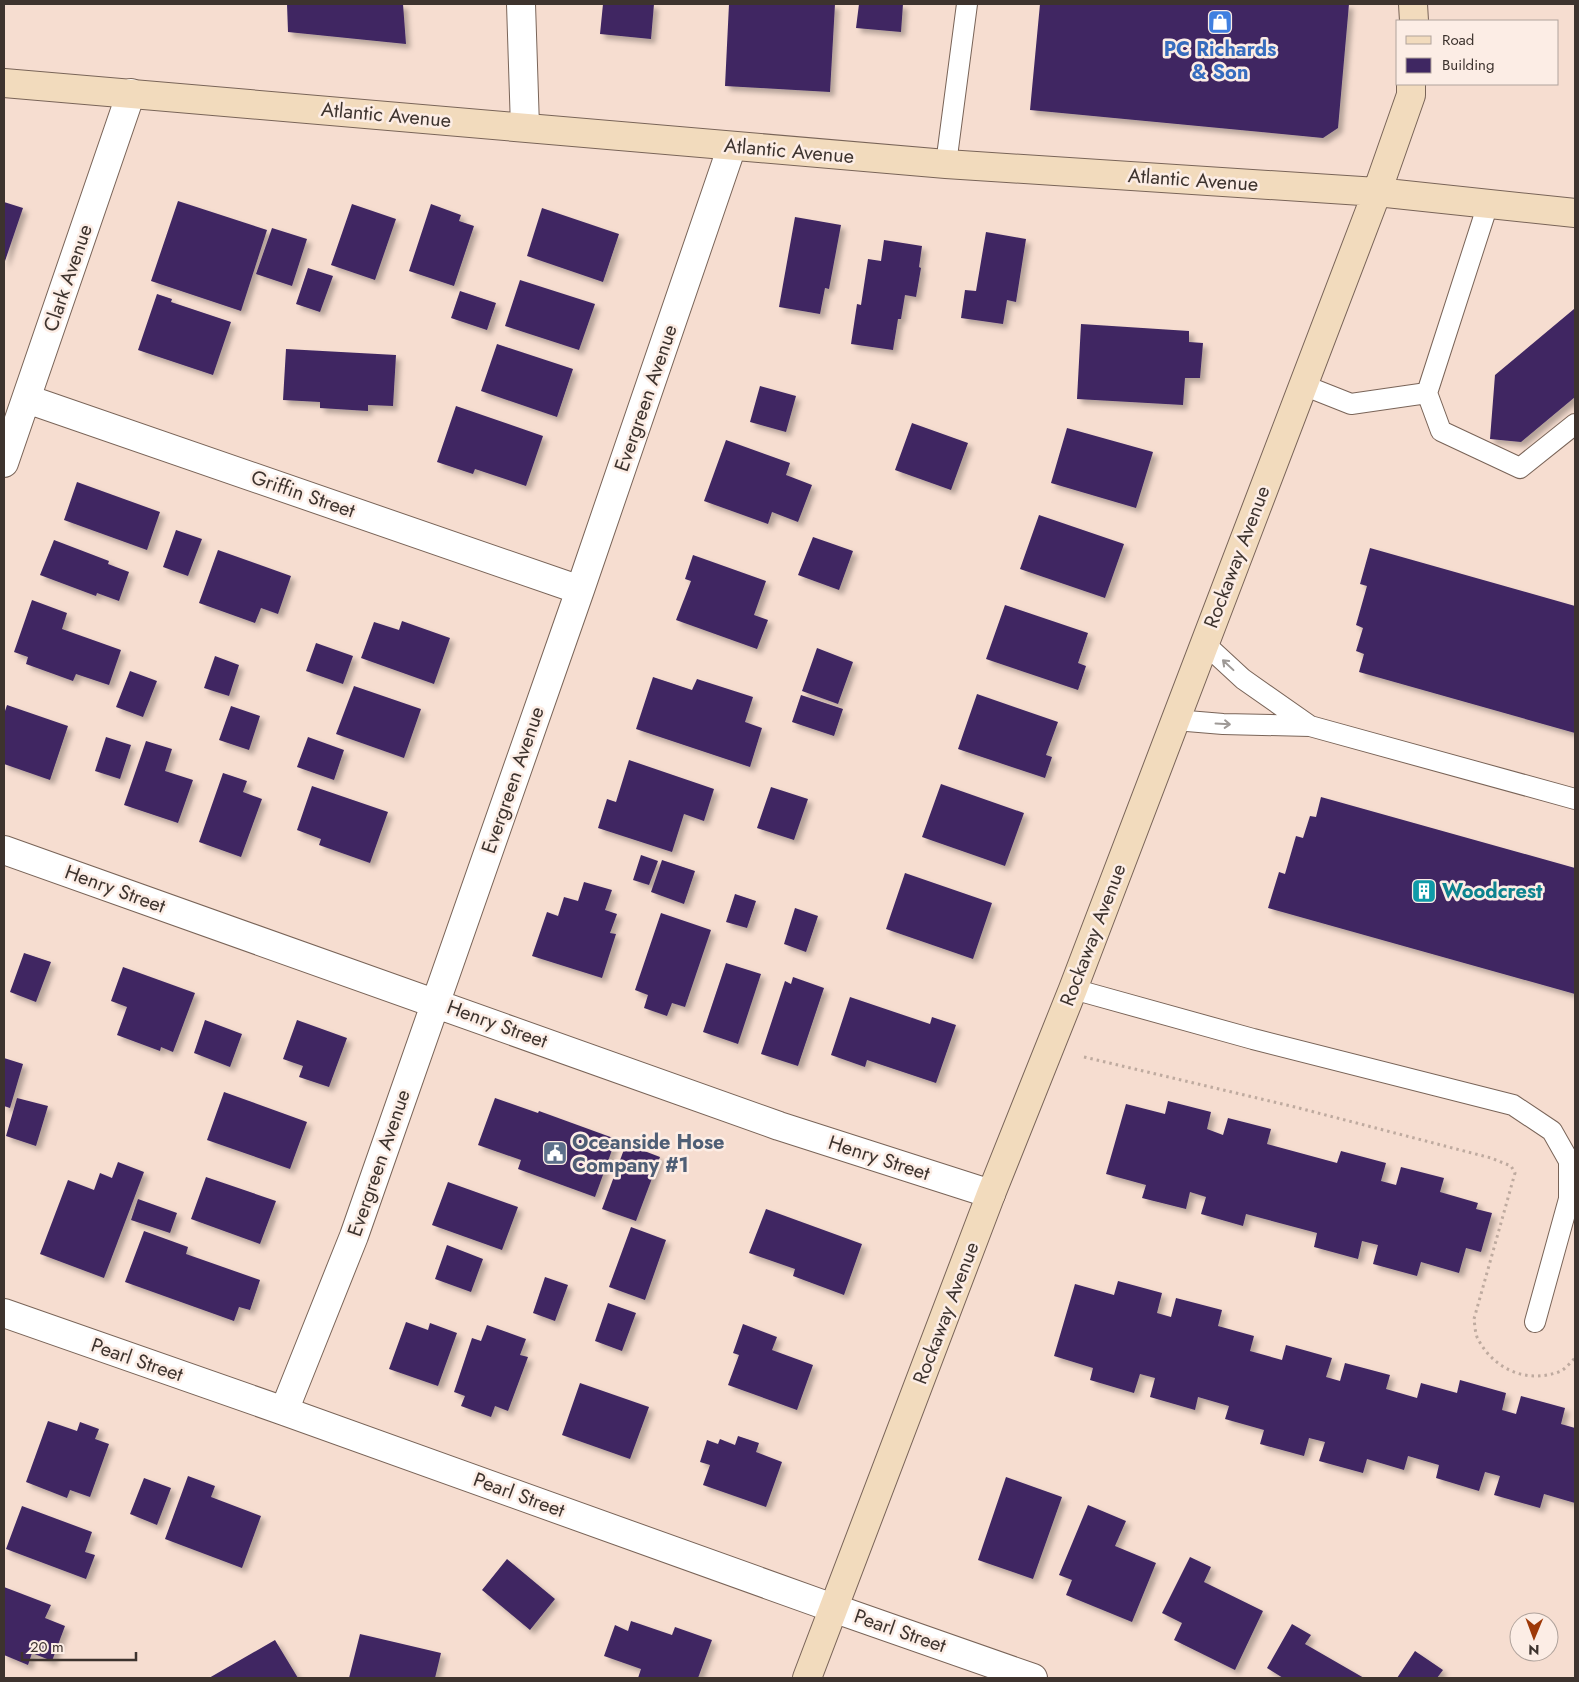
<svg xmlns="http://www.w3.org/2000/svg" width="1579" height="1682" viewBox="0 0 1579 1682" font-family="Jost,sans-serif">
	<defs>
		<filter id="shadow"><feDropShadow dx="4.5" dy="4.5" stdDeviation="2.5" flood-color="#0004"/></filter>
	</defs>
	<rect width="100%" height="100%" fill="#f6ddd0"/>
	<path fill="#3f2762" filter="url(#shadow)" d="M287 4H403L406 44 288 32Z
		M603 4H654L651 39 600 34Z
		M729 4H835L830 92 725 86Z
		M859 4H903L901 32 856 28Z
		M1040 4H1349L1338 128 1323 138 1030 110Z
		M178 201 267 230 241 311 151 281Z
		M4 202 23 208 4 264Z
		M352 204 396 219 375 280 331 265Z
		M431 204 461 215 459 221 474 226 454 286 409 271Z
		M542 208 619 234 603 282 527 256Z
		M795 217 841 225 829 289 825 288 820 314 779 307Z
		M272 228 307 239 292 286 256 274Z
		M986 232 1026 239 1016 302 1007 300 1003 324 961 318 965 290 976 291Z
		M884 240 922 246 919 267 921 268 916 297 905 295 901 319H898L893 350 851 344 857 304 861 305 868 259 881 261Z
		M308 268 333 276 320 312 296 304Z
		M520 280 595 304 579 350 505 326Z
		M460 291 496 303 487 330 451 318Z
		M157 294 172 299 171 302 231 322 213 375 138 350Z
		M1574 309 1575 397 1521 442 1490 439 1495 375Z
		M1081 324 1189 331V342L1203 343 1200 378H1185L1183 405 1077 399Z
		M497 344 573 369 557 417 481 391Z
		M286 349 396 355 393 406 368 405V411L320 408V402L283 400Z
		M760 386 796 396 786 432 750 422Z
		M456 406 543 436 526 486 475 469 473 474 437 462Z
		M912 423 968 443 951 490 895 470Z
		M1067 428 1153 452 1136 508 1051 483Z
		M726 440 790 463 786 475 812 485 798 522 772 512 768 524 704 501Z
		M77 482 160 512 147 550 64 520Z
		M1039 515 1124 544 1105 598 1020 569Z
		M176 530 202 539 188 576 163 567Z
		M813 537 853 551 839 590 798 575Z
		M54 540 109 561 108 564 129 572 119 601 97 593 96 596 40 575Z
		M1370 548 1575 606V733L1359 672 1364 654 1356 651 1363 628 1356 625 1367 586 1360 584Z
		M218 550 291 576 278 614 261 608 255 623 199 603Z
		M693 555 766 581 754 615 768 620 757 649 676 620 691 581 685 579Z
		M32 600 67 613 62 629 121 650 109 685 76 674 73 681 26 664 28 657 14 652Z
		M1005 605 1088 633 1078 663 1086 666 1078 690 986 659Z
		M402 621 450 638 434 684 361 658 374 622 399 630Z
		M316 643 353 656 343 684 306 671Z
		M817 648 853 662 838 704 802 691Z
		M215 656 239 665 229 696 204 688Z
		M130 671 157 681 143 717 116 707Z
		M653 677 692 690 697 679 753 697 745 722 762 728 750 767 636 729Z
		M354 686 421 709 404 758 336 734Z
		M977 694 1058 722 1046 755 1052 757 1045 778 958 749Z
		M801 695 843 709 834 736 792 722Z
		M7 705 68 726 50 780 4 764V714Z
		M231 706 260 716 249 750 219 740Z
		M106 737 131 745 120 779 95 771Z
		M308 737 344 750 334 780 297 767Z
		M146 741 172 749 165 771 193 780 178 823 124 805Z
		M629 760 714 789 704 821 684 814 672 852 598 828 607 799 616 802Z
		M223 773 247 781 243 792 262 799 241 857 199 842Z
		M941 784 1024 813 1005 866 922 837Z
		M312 786 388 812 370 863 319 845 321 839 297 830Z
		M771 787 808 799 794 840 757 828Z
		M1321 797 1575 868V994L1268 908 1279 872 1285 874 1296 836 1303 838 1310 816 1316 817Z
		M641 855 658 861 649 885 633 880Z
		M662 860 695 871 684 904 651 892Z
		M905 873 992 903 973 959 886 929Z
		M584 882 612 890 605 910 617 914 610 933 616 934 602 978 532 956 547 912 558 916 564 897 578 901Z
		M735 894 756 901 747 928 726 922Z
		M795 908 818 916 806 952 784 944Z
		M661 913 711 930 685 1007 672 1003 667 1016 644 1008 648 995 635 990Z
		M24 953 51 962 36 1002 10 992Z
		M726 963 761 974 738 1044 703 1032Z
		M123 967 195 993 173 1052 161 1047 160 1051 117 1035 127 1007 111 1001Z
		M793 977 824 988 798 1066 761 1054 785 981 791 984Z
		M850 997 930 1024 932 1017 956 1025 936 1083 867 1060 865 1067 831 1055Z
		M205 1020 242 1034 230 1067 194 1053Z
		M297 1020 347 1038 329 1087 299 1077 303 1066 283 1059Z
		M4 1058 23 1064 10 1108 4 1106Z
		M224 1092 307 1122 290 1169 207 1140Z
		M17 1098 48 1106 36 1146 6 1136Z
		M495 1098 538 1113 539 1111 616 1139 595 1197 518 1169 521 1160 478 1145Z
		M1168 1101 1211 1112 1207 1129 1223 1135 1228 1118 1271 1129 1267 1144 1337 1163 1341 1151 1386 1163 1381 1181 1396 1185 1401 1167 1444 1178 1440 1192 1478 1203 1476 1209 1492 1213 1481 1252 1466 1248 1459 1273 1421 1262 1417 1276 1373 1264 1378 1245 1362 1241 1358 1259 1314 1247 1317 1233 1246 1214 1243 1226 1201 1214 1206 1197 1190 1192 1186 1209 1142 1198 1146 1185 1106 1174 1126 1104 1165 1114Z
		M626 1144 660 1157 636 1221 602 1209Z
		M118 1162 144 1172 104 1278 40 1254 68 1180 94 1190 100 1173 112 1178Z
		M206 1177 276 1201 260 1244 191 1219Z
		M448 1182 518 1207 502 1250 432 1225Z
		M138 1199 177 1213 170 1233 131 1220Z
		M766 1209 862 1244 844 1295 793 1276 795 1269 749 1253Z
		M631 1227 666 1240 645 1300 609 1287Z
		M144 1231 188 1247 186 1254 260 1280 250 1310 239 1307 234 1321 125 1282Z
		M447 1245 483 1259 471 1292 435 1279Z
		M545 1277 568 1285 555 1321 533 1313Z
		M1118 1281 1162 1293 1157 1313 1171 1317 1176 1298 1222 1310 1218 1326 1254 1336 1250 1351 1282 1360 1286 1345 1332 1358 1326 1377 1340 1381 1345 1363 1390 1375 1386 1389 1417 1398 1421 1383 1457 1393 1460 1380 1506 1393 1502 1410 1516 1414 1521 1396 1565 1408 1561 1424 1575 1428V1503L1544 1494 1540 1508 1494 1495 1500 1476 1485 1472 1479 1491 1436 1478 1439 1465 1408 1456 1404 1470 1367 1459 1363 1473 1319 1461 1325 1442 1309 1438 1304 1456 1260 1444 1264 1430 1225 1419 1229 1406 1198 1397 1195 1410 1150 1397 1155 1378 1140 1374 1134 1393 1090 1380 1093 1368 1054 1356 1075 1284 1114 1295Z
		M608 1303 636 1313 622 1351 595 1341Z
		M406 1322 428 1330 430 1323 457 1333 438 1386 389 1369Z
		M743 1324 777 1337 772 1350 813 1365 797 1410 728 1385 739 1355 733 1353Z
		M487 1325 526 1339 520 1355 528 1357 508 1411 495 1406 491 1417 461 1406 465 1396 454 1392 472 1338 481 1341Z
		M580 1383 649 1407 630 1459 562 1435Z
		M48 1421 77 1431 80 1422 99 1429 95 1439 109 1444 90 1497 70 1490 67 1498 26 1482Z
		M738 1436 759 1443 756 1452 782 1462 766 1507 703 1485 710 1465 700 1462 707 1440 718 1444 720 1439 735 1445Z
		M188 1476 215 1486 211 1497 261 1516 242 1568 165 1539Z
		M1006 1477 1062 1497 1033 1579 978 1560Z
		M144 1478 171 1488 157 1525 130 1514Z
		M1088 1505 1126 1521 1115 1546 1156 1563 1132 1622 1066 1595 1072 1580 1059 1575Z
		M22 1506 92 1532 85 1552 95 1555 86 1579 6 1549Z
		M1190 1557 1211 1567 1204 1582 1263 1611 1235 1670 1174 1640 1182 1623 1162 1613Z
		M507 1559 555 1599 530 1630 482 1590Z
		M4 1587 51 1605 45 1618 65 1626 52 1661 32 1653 28 1665 4 1655Z
		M631 1621 672 1635 675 1627 712 1640 698 1678H638L641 1669 604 1656 615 1625 628 1631Z
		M1292 1624 1311 1635 1305 1644 1364 1678H1283L1267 1668Z
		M360 1634 441 1653 435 1678H349Z
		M275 1640 298 1678H209Z
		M1415 1651 1443 1670 1437 1678H1397Z"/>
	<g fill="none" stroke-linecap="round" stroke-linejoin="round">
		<defs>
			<path id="service" d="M946 164 967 4
				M1303 385 1351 404 1427 393 1488 204
				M1427 393 1441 431 1520 468 1575 424
				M1204 643 1243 679 1310 726
				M1175 720 1223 724 1310 726 1575 799
				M1073 989 1253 1039 1513 1105 1552 1131 1569 1161V1199L1535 1322"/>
			<path id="minor" d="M521 4 525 127
				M27 399 580 590
				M4 463 131 93
				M4 850 779 1126 991 1194
				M4 1313 284 1411 833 1608
				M284 1411 354 1236 580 590 732 146"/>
			<path id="tertiary" d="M833 1608 1033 1678"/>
			<path id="secondary" d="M1413 4 1414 21
				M4 83 946 164 1377 192 1575 213
				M807 1678 991 1194 1073 989 1377 192 1411 95V84"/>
		</defs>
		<use href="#service" stroke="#796458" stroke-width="22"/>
		<use href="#minor" stroke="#796458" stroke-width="30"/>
		<use href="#tertiary" stroke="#796458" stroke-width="30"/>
		<use href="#secondary" stroke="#796458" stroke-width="30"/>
		<path stroke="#beaa9f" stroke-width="3" stroke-dasharray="2.5 4" stroke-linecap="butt" d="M1084 1057 1295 1107 1491 1158 1511 1166 1515 1173 1474 1319C1475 1326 1475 1335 1479 1341 1496 1371 1529 1384 1561 1371 1566 1368 1571 1362 1575 1358"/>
		<use href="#service" stroke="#fff" stroke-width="20"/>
		<use href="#minor" stroke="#fff" stroke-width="28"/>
		<use href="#tertiary" stroke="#fff" stroke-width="28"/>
		<use href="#secondary" stroke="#f2dbbd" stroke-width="28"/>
	</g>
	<defs><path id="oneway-shaft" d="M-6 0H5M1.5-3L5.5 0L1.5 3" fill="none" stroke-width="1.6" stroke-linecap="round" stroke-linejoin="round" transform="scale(1.25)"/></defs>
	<g stroke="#9e9996">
		<use href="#oneway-shaft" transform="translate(1228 665) rotate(-137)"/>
		<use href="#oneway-shaft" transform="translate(1223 724) rotate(3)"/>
	</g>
	<defs>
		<symbol id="shop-square" viewBox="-11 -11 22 22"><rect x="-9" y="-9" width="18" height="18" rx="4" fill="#3f7fe0" stroke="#fcede5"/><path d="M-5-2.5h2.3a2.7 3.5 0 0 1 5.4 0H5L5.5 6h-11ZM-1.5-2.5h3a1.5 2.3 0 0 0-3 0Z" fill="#fff"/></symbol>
		<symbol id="building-square" viewBox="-11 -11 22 22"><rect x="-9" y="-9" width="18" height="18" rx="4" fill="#0f9aa8" stroke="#fcede5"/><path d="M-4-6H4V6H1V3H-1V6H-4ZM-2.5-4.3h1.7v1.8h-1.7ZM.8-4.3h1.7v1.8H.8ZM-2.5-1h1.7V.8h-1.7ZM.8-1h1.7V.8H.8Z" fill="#fff"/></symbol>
		<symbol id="civic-square" viewBox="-11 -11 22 22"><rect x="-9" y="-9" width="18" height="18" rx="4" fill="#5c6f8a" stroke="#fcede5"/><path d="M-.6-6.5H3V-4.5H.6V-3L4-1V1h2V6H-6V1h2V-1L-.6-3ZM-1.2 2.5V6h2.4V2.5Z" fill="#fff"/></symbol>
	</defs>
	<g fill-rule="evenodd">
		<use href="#shop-square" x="1206" y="8" width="28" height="28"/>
		<use href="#building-square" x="1410" y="877" width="28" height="28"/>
		<use href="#civic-square" x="541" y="1139" width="28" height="28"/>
	</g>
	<g text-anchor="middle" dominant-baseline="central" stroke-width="5" stroke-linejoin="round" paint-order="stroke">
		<g font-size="20" font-weight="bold" fill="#366cbe" stroke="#fcede5">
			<text x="1220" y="49">PC Richards<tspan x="1220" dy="23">&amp; Son</tspan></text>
		</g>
		<g font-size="20" fill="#3d332e" stroke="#fcede5">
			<text transform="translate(386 115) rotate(5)">Atlantic Avenue</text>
			<text transform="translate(789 151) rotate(5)">Atlantic Avenue</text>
			<text transform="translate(1193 180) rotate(4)">Atlantic Avenue</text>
			<text transform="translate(68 278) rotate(-71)">Clark Avenue</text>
			<text transform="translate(646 398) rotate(-71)">Evergreen Avenue</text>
			<text transform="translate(303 494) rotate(19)">Griffin Street</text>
			<text transform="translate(1237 557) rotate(-69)">Rockaway Avenue</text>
			<text transform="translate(513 780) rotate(-71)">Evergreen Avenue</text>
			<text transform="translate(115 889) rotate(20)">Henry Street</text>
			<text transform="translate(1093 935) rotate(-69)">Rockaway Avenue</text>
			<text transform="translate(497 1024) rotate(20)">Henry Street</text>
			<text transform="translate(879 1158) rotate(18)">Henry Street</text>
			<text transform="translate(379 1163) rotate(-71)">Evergreen Avenue</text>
			<text transform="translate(946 1313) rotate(-69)">Rockaway Avenue</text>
			<text transform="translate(137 1360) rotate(19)">Pearl Street</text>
			<text transform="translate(519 1495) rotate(20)">Pearl Street</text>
			<text transform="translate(900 1631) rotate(19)">Pearl Street</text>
		</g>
		<g font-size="20" font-weight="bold" fill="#0d838f" stroke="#fcede5" text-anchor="start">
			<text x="1442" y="891">Woodcrest</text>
		</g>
		<g font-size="20" font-weight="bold" fill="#4e5e75" stroke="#fcede5" text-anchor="start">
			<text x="572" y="1142">Oceanside Hose<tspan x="572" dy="23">Company #1</tspan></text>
		</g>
	</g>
	<rect width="1579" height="1682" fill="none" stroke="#3d332e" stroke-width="10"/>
	<rect x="1396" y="20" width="162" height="65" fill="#fcede5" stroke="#b0a39c"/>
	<rect x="1406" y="36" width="25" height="8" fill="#f2dbbd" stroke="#b0a39c"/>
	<text x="1442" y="45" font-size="15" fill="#3d332e">Road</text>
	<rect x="1406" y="58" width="25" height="15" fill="#3f2762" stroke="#b0a39c"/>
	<text x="1442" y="70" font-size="15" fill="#3d332e">Building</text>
	<g transform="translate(1534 1637) rotate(181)"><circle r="24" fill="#fcede5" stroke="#b0a39c"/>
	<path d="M0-4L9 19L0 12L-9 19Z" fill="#9e3908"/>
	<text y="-8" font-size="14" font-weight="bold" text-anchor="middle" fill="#3d332e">N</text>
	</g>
	<path d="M22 1652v8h114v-8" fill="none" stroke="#3d332e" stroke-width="2.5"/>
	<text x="30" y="1652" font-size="15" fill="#3d332e" stroke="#fcede5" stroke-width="4" paint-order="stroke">20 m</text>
</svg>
